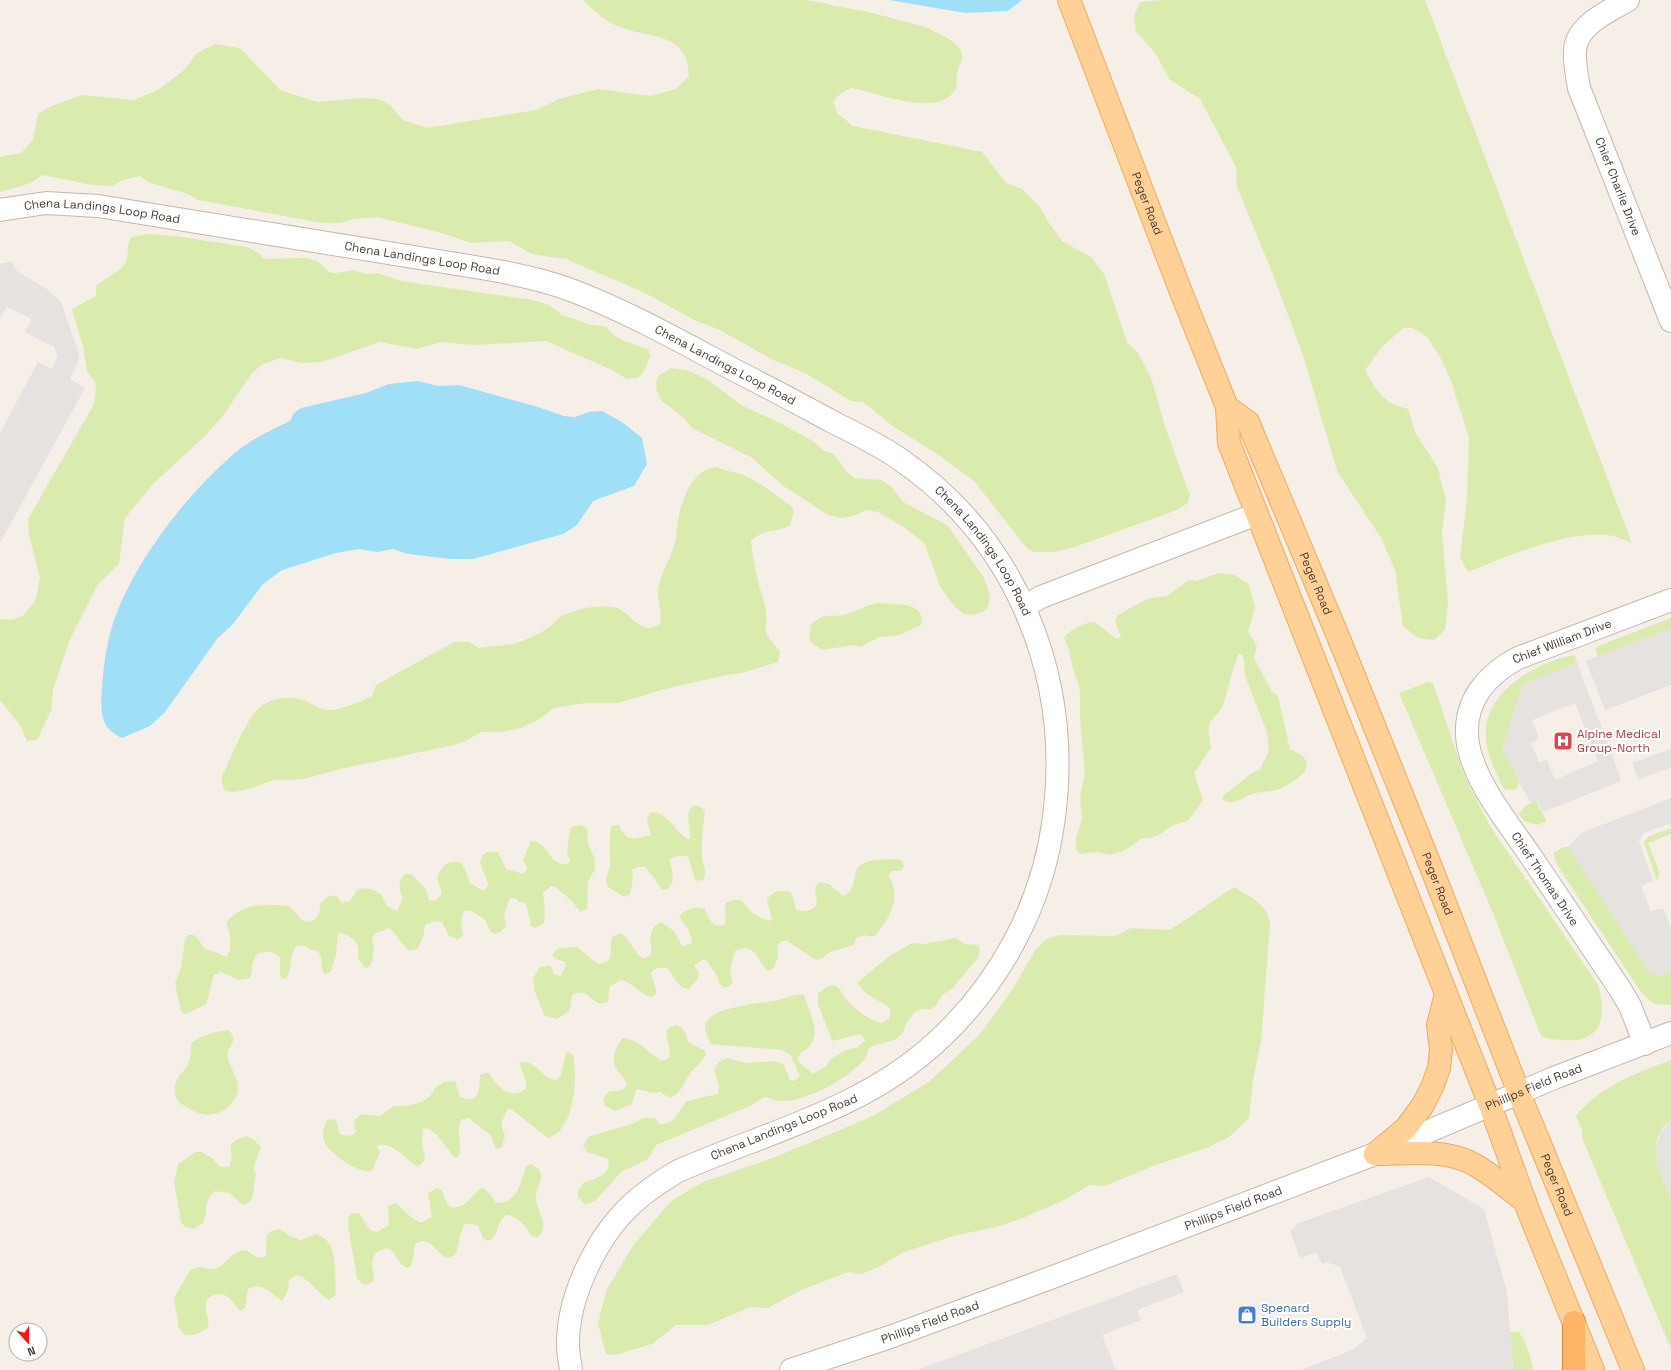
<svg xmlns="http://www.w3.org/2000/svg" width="1671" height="1370" viewBox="0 0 1671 1370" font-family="'Space Grotesk',sans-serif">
	<rect width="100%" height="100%" fill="#f5efe7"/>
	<path fill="#daecad" d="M583 0H806L873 13 928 28 949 39 960 48 963 58C961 63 958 68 957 72 956 78 958 85 955 90 937 119 877 92 851 88L841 93 833 102 837 113 853 126 982 152 1006 183 1022 189 1040 207 1047 220 1062 241 1091 257 1104 274 1127 342 1138 353 1152 380 1165 427 1190 495 1188 503 1177 510 1072 548 1053 552H1034L1028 549 1021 541 975 482 939 455 894 427 863 402 851 401 805 373 773 360 718 329 696 321 645 293 566 259 532 254 509 241 471 243 442 233 377 217 355 219 340 223H322L198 200 188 194 150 183 140 176 123 180 112 186 93 185 42 175 31 183 0 192V157L21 153 33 140 38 114 51 106 82 95 134 100 158 90 184 70 197 53 215 44 240 48 280 90 317 102 360 98 379 99 391 106 403 120 427 128 536 110 559 99 598 89 651 96 676 89 689 76C688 34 655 38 625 29 608 24 595 12 583 0Z
		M1162 0H1425L1632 543C1624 540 1614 535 1606 535 1561 532 1509 556 1468 572L1460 558 1467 499 1469 438 1451 380 1440 357 1427 337 1413 328H1403L1381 348 1365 370C1377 392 1383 403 1408 409L1415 432 1438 468 1446 501 1442 532 1448 602 1445 630 1434 640 1418 638 1403 626 1395 570 1381 538 1337 471 1304 358 1272 272 1237 187 1236 167 1200 99 1169 79 1156 54 1136 31 1134 16 1140 2Z
		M148 234 176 236 247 247 259 253 263 259 305 258 317 261 329 272 336 273 353 270 366 274 378 273 401 281 533 300 549 305 562 315 592 325 607 327C615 341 634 344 648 349L651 355 643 373 637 378 627 379 612 370 546 341 475 345 440 342 418 349 380 342 322 362 301 363 281 358 263 364 252 373 223 416 204 437 154 483 125 518 119 564 98 584 70 639 53 690 51 711 37 740 27 741 20 725 0 700V619L12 620 24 615 36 599 40 577 29 536 28 519 94 404 96 389 95 381 87 372 83 346 72 309 96 296V286C105 278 123 271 127 259 129 251 126 248 131 237Z
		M671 368 689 371 708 380 741 405 780 423 813 441 824 451 834 454 847 472 854 478 881 480 891 486 903 502 947 525 983 576 990 596 988 608 982 612 972 615 964 614 955 607 941 588 924 543 905 528 878 512 866 510 854 516 841 518 828 515 782 485 751 457 692 428 684 418 662 401 657 391 656 382 658 376Z
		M717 467C726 472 735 471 743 475 760 482 776 495 791 506L794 511 790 525C777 534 765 527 751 541 752 554 755 568 758 581 762 597 770 612 765 629L769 638 780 652 778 662 742 673 726 675 661 690 619 703H585L554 708 541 718 521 728 502 732H482L465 741 454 745 340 769 308 778 294 780H274L249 789 234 792 225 791 221 779C228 763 247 717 260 707 271 698 287 696 300 699 309 701 319 710 328 710 340 711 361 701 372 696L376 685 454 642H469L479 648C495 646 513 646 527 639 534 636 543 632 549 627 553 624 558 618 563 615 578 608 597 605 613 607 632 610 639 638 660 624 663 613 657 603 658 591 660 573 671 559 675 542 677 535 677 527 678 520 682 499 692 469 717 467Z
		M1219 573 1234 575 1249 584 1255 607 1248 632 1257 646 1254 658 1272 692 1278 696 1290 749C1294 751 1298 753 1301 755 1319 769 1290 784 1279 789 1271 792 1261 791 1252 794 1243 798 1233 806 1223 800V796L1252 773 1260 769 1269 751 1267 732 1245 676C1243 668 1246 662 1242 655L1239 654C1231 671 1229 688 1223 705 1220 713 1214 716 1210 723 1207 730 1210 740 1211 748L1194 773 1203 800 1188 821 1173 825 1160 834 1151 838H1142L1124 851 1110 855 1096 852 1080 854 1076 848V839L1082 818 1080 797 1085 773 1080 721V694L1079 685 1073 669 1069 650 1064 637C1073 628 1082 623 1095 622L1116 639 1121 637 1115 621 1117 616 1123 612 1147 599 1167 596 1189 580 1196 581Z
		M877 603C893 605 927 600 921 625L900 635 879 637 861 647 853 645 822 650 809 641 811 624C827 611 826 618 843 615 854 613 864 606 877 603Z
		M1671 618V628L1598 657 1596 649 1598 646Z
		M1573 655 1575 656 1577 663 1523 684 1502 750C1508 759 1535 796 1504 789 1495 771 1483 748 1486 727 1492 687 1537 663 1573 655Z
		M1428 682 1433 683 1464 775 1490 826 1598 985C1607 1016 1603 1044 1562 1040 1555 1039 1547 1040 1541 1036L1495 918 1399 693Z
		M1536 801 1547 821 1538 825 1524 821 1519 814 1526 805Z
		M695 805C701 806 703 808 705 813 703 824 701 846 702 858 703 866 707 871 704 879L698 881 695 880 688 857 679 855 669 860C672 871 677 882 667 889L662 890 655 879 645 867H638L632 870 633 879 630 894 624 897 607 886C604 877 609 873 610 865 610 852 609 839 611 826L619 825C626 843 635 839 651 835 649 826 644 820 651 812 668 812 674 830 687 839H690C692 829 682 810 695 805Z
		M581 825 587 828 588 842 595 860V869L588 882 587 909 580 912 572 901 554 886H551L543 893 545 912 544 923 535 928 531 926 526 903 519 902 515 898H510L504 914 506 927 500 932 494 934 490 931 485 920 470 910 464 911 461 920 463 936 458 939C447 938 447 931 442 922L436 921 425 925 423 938 417 949 410 951 405 947 390 928 376 933 372 938C375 947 374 957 370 966L365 968 358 958C360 944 355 937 341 933L338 934 336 955 331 971 325 975C318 967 327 949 310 950L306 946H297C287 957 294 972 285 979L281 978 280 973V958C276 953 273 952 266 952 250 952 254 967 250 978L239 980 221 972 214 975 206 1004 186 1014 181 1012 175 983 181 968 185 939 189 935H194L198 938 203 947 226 957C234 948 230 933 226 922 243 903 265 904 289 906L302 920 310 922C318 918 320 914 320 904 325 898 329 894 337 896L342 903 350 901 357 890 363 888 371 889 381 894 387 906 397 911 403 899C399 888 397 882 405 874H411L426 889 429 900 435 901 442 894 437 877C442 865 449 859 462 863L470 883 483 891 487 888 488 884 480 862 482 856 487 852H498L506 869 523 874 526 871 527 867 523 860 531 841C548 840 548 866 567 864L570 861 567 851 570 829 574 826Z
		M1671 828V834L1648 843 1660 873 1657 881 1644 842 1648 837Z
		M1563 847H1568L1570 849 1648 970 1658 976 1671 971V1005L1654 1004 1641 992 1557 865 1554 857V853Z
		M899 859 902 861 904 866 901 871H891L889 876C902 900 890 916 876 935L869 937 866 935 856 938 854 945 830 952 823 958 816 960 787 941H781L777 946 778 956 774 968 768 971C756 960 756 941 735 951L730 970 733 983 728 987H723L719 983 716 974 705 959 694 965 699 973 698 979 689 989C678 989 674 976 667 968H657L651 972C652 980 657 987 656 994L651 997C641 996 634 983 621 980L610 986 608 1002C596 1006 595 1000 585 993H576L572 996C570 1010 572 1011 556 1019L544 1015 535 992 533 978 539 968 550 965 555 975 561 976 566 965 565 962 556 959 552 955 558 948 577 947 598 964C617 962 608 950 612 937L619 933C632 936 637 968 651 955 652 942 646 929 661 922L674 931 682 946 691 944 692 941 689 931 679 916C686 909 695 905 705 909 708 919 714 930 725 924 727 916 723 911 726 903L733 900H741L752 913 768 921 772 920 767 900C773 890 780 890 791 892L796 909C805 913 811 911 817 905L815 887 819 882 829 884 843 896C860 888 850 871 861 865 870 858 888 860 899 859Z
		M1234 887C1251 897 1268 904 1270 925L1261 1041 1253 1081 1249 1118 1229 1137 1209 1147 1153 1166 1105 1186 1090 1185 1062 1201 1023 1218 997 1227 956 1235 904 1252 880 1266 862 1274 848 1272 801 1290 768 1308 751 1307 708 1325H676L652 1344 615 1355 606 1354 598 1324 606 1291 632 1247 671 1201 703 1182 773 1158 873 1116 930 1081 979 1035 1013 989 1034 952 1045 940 1059 935 1115 936 1131 928 1170 930Z
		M956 938 965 944 978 945 980 950 978 958 952 989 942 995 936 1006 930 1009H923L915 1012 907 1022 902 1034 894 1040 870 1047C867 1052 866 1058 863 1061 847 1079 804 1103 780 1101 775 1101 770 1098 765 1097L750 1106 656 1145 648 1159 621 1172 596 1200 585 1205 578 1197V1190L584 1182C595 1180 612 1174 608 1159L587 1152 583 1146 588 1137 631 1124 644 1118H655L659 1124C675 1125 678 1113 686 1101L718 1094 719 1085 714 1070 719 1062 727 1058 746 1063 776 1061 784 1065 790 1080 794 1081 800 1076 790 1054 781 1050 711 1044C708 1038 703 1030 706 1023 714 1006 760 1004 778 1000 787 998 795 993 804 995 808 1009 821 1030 811 1044 808 1050 802 1050 798 1057L799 1062 813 1074 826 1066 831 1059 846 1050 858 1047 865 1040 861 1034 832 1041 818 1004V994L826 987 834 985C842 989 842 995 848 1001 855 1010 871 1021 882 1023L889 1019 891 1009C881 1001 861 994 858 982L888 957 912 943 924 944Z
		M675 1025C685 1027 686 1033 688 1042L705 1051 706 1054C702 1061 699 1064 694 1069 684 1079 684 1092 670 1098L660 1092C649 1095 645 1088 636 1090L632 1104 615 1111 605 1106C602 1098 604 1096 610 1091H618L625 1088 627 1083C624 1077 620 1075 617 1070 610 1060 616 1045 623 1038 640 1040 648 1053 662 1061L669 1058C672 1047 665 1040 667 1029Z
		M229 1030C240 1044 226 1044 228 1057 230 1067 237 1077 238 1086 239 1104 219 1118 202 1114 197 1113 193 1110 188 1108 181 1104 176 1102 175 1093 173 1076 185 1074 189 1061 191 1056 191 1049 191 1043 201 1035 216 1031 229 1030Z
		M570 1052 573 1055C578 1077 575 1130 548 1138L511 1109H508L501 1123 505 1136 502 1147 498 1149 495 1147 491 1136 469 1118 462 1119C454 1135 464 1146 458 1157L455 1158 436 1134 427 1128 423 1129 422 1142 425 1160 418 1167C408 1161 392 1142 379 1145L377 1147 380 1152 372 1171C360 1175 328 1153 324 1141 321 1133 324 1128 327 1120L334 1119 337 1122 340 1134 345 1136 353 1135 356 1131 354 1122C361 1110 368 1116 380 1116L394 1106C408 1107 430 1103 435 1088L444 1082 455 1081 460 1097C480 1105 479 1090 480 1075L484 1073H489C495 1086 513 1102 526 1088V1082L519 1062C536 1059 540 1077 556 1080L561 1075 566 1053Z
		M1671 1060V1120L1662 1128 1657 1139 1656 1149 1657 1163 1671 1200V1349L1582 1138V1131L1576 1116C1600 1086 1636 1073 1671 1060Z
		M247 1136 254 1140 261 1147 253 1168 256 1175 252 1199 247 1204 243 1205 229 1193 215 1191C204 1199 208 1211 203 1223L194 1229 185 1227 181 1222 174 1183 178 1164 195 1152H201L212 1158 220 1167H228C235 1160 229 1153 231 1144L238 1139Z
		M531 1164C551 1175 535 1185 536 1199 537 1213 551 1226 538 1237L532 1236C525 1227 519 1216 506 1215 495 1224 499 1239 487 1241L483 1238 478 1226 466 1223C459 1231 460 1244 455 1255L447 1258C435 1252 431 1236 416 1243 413 1251 415 1260 410 1267 398 1269 399 1252 386 1248L375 1253 372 1263 374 1279 372 1283C364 1286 362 1284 357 1278L348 1226 349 1216 353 1213H359L370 1230 377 1232 389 1225 388 1206 396 1203 412 1218 421 1223 432 1217 428 1193 437 1188C449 1192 441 1210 458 1207 470 1204 472 1192 483 1188L490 1194 496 1203C517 1204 521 1183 526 1166Z
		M280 1229 290 1236 301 1240 316 1234C320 1236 325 1238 327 1241 338 1252 334 1281 336 1295L329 1300C317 1293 311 1280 297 1275L289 1280 288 1290 282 1301C271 1294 263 1281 248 1289L245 1308 240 1311C232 1302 229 1291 215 1295 210 1296 207 1298 206 1303 204 1311 210 1319 208 1328L195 1335H184L179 1328 174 1298 190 1270C193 1269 196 1268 199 1267 205 1267 211 1271 218 1268 226 1264 230 1254 240 1251 250 1248 256 1262 266 1256 268 1243 261 1231 280 1229Z
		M1510 1332H1519C1527 1344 1531 1356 1533 1370H1513Z"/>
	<path fill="#e6e2df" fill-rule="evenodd" d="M11 261 17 271 48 290 61 302 79 353 78 363 70 379 85 388 0 543V433L38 362 52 369 58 356 54 347 25 332 31 321 30 318 7 307 0 318V264Z
		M1671 628V685L1605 710 1586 661Z
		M1577 663 1619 773 1621 781 1543 812 1538 802H1531L1519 783 1518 775 1502 750 1523 684ZM1575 703 1598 761 1555 780 1547 760 1539 762 1531 743 1539 739 1532 720Z
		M1671 749V767L1638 780 1632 763Z
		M1671 798V823L1644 833 1639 841 1653 881 1641 886 1651 911 1663 908 1671 929V971L1658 976 1653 975 1648 970 1568 847 1581 833Z
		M1671 1120V1200L1657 1163 1656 1149 1660 1133Z
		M1429 1177 1484 1209 1507 1292 1513 1370H1301L1355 1349V1348L1367 1338 1340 1267 1327 1262 1322 1264 1316 1252 1300 1258 1290 1231 1295 1227 1296 1224Z
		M1177 1274 1184 1292 1137 1310 1141 1320 1102 1335 1116 1370H917Z"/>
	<path fill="#9fe0f6" d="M889 0H1022L1008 11 965 13Z
		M418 381 438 386 459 385 538 407 564 416 575 417 589 412 602 411 622 422 642 438 647 464 634 486 593 501 577 525 563 534 473 559H450L408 554 393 549 377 552 359 549 336 553 282 570 263 584 233 624 217 639 165 712 150 726 122 738C98 727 101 709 102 686 104 663 107 638 116 615 138 557 188 493 235 453 250 440 271 430 290 421L294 413 301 408 366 393 389 384Z"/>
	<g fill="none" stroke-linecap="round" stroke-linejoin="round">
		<defs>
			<g id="minor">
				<path id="s1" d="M1628 0C1610 11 1577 24 1575 50 1574 62 1577 76 1579 88L1671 321"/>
				<path id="s2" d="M0 210 46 203 98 206 481 268C511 273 542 279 571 290 629 312 683 343 738 372 770 388 801 405 833 422 856 434 880 445 901 460 1018 541 1072 678 1054 817 1043 905 999 986 933 1045 861 1110 765 1133 678 1171 661 1181 645 1192 631 1205 596 1238 567 1298 568 1346 568 1354 570 1362 571 1370"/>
				<path d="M1024 607 1041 597 1257 514"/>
				<path id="s3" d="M1645 1044 1630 1006 1620 989C1591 946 1562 903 1534 861 1511 826 1470 779 1467 736 1465 699 1488 674 1518 658L1671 600"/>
				<path id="s4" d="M791 1370 890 1337 1053 1277 1375 1154 1554 1078 1671 1033"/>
			</g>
			<g id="major">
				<path id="s5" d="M1069 0 1181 292 1227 407 1229 443 1490 1105 1528 1210 1593 1370"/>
				<path id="s6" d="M1227 407 1248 422 1340 641 1431 867 1519 1093 1633 1370"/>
				<path d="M1375 1154 1406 1128 1423 1105 1433 1085 1439 1068 1441 1050 1438 1025 1446 994"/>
				<path d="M1375 1154C1407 1154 1446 1148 1475 1165 1493 1175 1509 1190 1525 1201"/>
			</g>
			<path id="highway" d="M1574 1322V1370"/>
		</defs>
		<use href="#minor" stroke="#c4b8ac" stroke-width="24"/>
		<use href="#major" stroke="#edab5d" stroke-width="24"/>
		<use href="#highway" stroke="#ea872c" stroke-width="24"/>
		<use href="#minor" stroke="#fff" stroke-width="22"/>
		<use href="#major" stroke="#ffd196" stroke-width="22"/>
		<use href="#highway" stroke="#ffb568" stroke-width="22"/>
	</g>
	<defs>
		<symbol id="hospital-square" viewBox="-11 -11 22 22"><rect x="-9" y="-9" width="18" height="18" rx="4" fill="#e0444e" stroke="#fff"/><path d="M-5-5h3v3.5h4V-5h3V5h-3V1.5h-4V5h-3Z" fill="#fff"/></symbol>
		<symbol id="shop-square" viewBox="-11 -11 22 22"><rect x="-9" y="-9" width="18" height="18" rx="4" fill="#3f7fe0" stroke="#fff"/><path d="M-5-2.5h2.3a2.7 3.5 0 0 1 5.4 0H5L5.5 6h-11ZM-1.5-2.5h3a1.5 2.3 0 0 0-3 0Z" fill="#fff"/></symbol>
	</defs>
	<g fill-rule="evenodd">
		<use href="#hospital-square" x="1552" y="730" width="22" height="22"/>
		<use href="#shop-square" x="1236" y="1304" width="22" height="22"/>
	</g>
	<g text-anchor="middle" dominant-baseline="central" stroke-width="4" stroke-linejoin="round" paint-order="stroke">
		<g font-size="12" fill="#493e35" stroke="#fff">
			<text stroke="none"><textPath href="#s1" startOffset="220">Chief Charlie Drive</textPath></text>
			<text stroke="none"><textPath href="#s5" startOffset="218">Peger Road</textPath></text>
			<text stroke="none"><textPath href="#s2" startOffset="103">Chena Landings Loop Road</textPath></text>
			<text stroke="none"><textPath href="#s2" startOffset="427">Chena Landings Loop Road</textPath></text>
			<text stroke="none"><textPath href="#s2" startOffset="751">Chena Landings Loop Road</textPath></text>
			<text stroke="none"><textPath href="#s2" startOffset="1075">Chena Landings Loop Road</textPath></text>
			<text stroke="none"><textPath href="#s6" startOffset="201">Peger Road</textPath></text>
			<text stroke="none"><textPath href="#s3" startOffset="504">Chief William Drive</textPath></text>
			<text transform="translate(1545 879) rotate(56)">Chief Thomas Drive</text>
			<text stroke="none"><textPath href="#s6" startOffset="525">Peger Road</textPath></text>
			<text stroke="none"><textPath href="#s4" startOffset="795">Phillips Field Road</textPath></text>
			<text transform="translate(784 1127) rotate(-22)">Chena Landings Loop Road</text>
			<text stroke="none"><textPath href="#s6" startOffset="849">Peger Road</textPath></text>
			<text stroke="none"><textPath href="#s4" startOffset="471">Phillips Field Road</textPath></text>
			<text stroke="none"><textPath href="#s4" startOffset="147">Phillips Field Road</textPath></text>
		</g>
		<g font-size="12" fill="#be3a42" stroke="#fff" text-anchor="start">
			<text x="1577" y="734">Alpine Medical<tspan x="1577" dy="14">Group-North</tspan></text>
		</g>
		<g font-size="12" fill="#366cbe" stroke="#fff" text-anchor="start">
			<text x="1261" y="1308">Spenard<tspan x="1261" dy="14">Builders Supply</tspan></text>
		</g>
	</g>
	<g transform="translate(28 1342) rotate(159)"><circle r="19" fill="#ffffff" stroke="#b6b2ae"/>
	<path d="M0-3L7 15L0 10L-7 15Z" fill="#ff1415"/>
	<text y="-6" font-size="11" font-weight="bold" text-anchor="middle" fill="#493e35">N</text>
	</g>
</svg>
